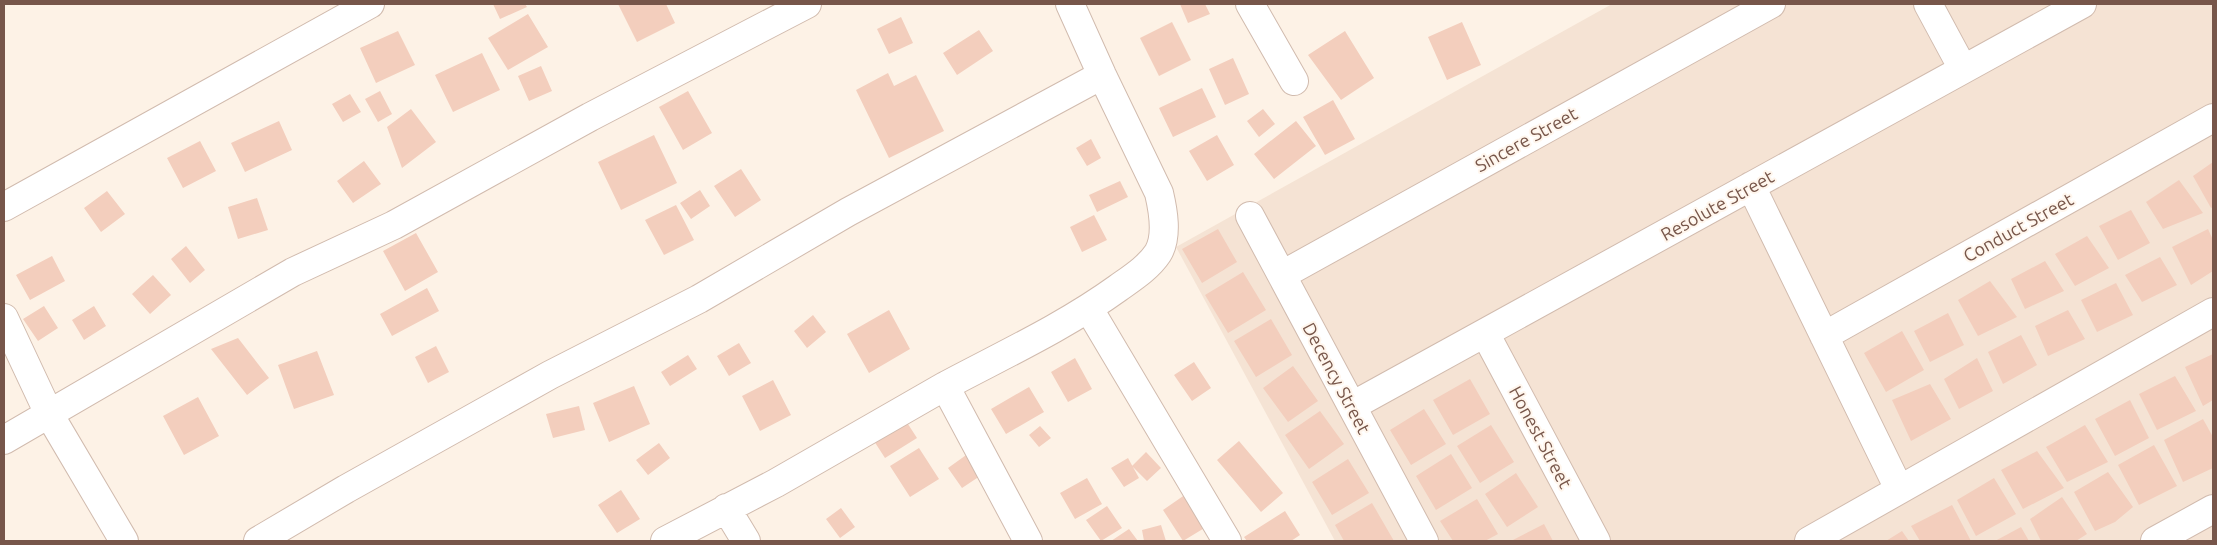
<svg xmlns="http://www.w3.org/2000/svg" width="2217" height="545" viewBox="0 0 2217 545" font-family="Ubuntu,sans-serif">
	<rect width="100%" height="100%" fill="#fdf2e6"/>
	<path fill="#f5e3d4" d="M1612 4H2213V541H1335L1176 247Z"/>
	<path fill="#f3cebd" d="M493 4H525L527 7 500 19Z
		M618 4H666L675 23 637 42Z
		M1180 4H1205L1210 14 1188 23Z
		M528 14 548 47 508 70 488 38Z
		M901 17 913 43 889 54 877 29Z
		M1172 22 1191 60 1159 76 1140 38Z
		M1462 22 1481 65 1447 80 1428 37Z
		M979 30 993 51 957 75 943 53Z
		M398 31 415 65 376 83 360 48Z
		M1345 31 1374 78 1341 100 1308 55Z
		M482 53 500 90 453 112 435 75Z
		M1233 58 1249 94 1225 105 1209 69Z
		M541 66 552 91 529 101 518 76Z
		M888 73 894 86 916 75 944 131 889 158 856 90Z
		M1202 88 1216 117 1173 137 1159 108Z
		M380 91 392 114 378 122 365 99Z
		M688 91 712 133 683 150 659 107Z
		M350 94 361 112 343 122 332 104Z
		M1333 100 1355 139 1325 155 1303 117Z
		M411 109 436 142 402 168 387 127Z
		M1263 109 1275 124 1259 137 1247 121Z
		M279 121 292 150 245 172 231 143Z
		M1296 121 1316 146 1274 179 1254 154Z
		M654 135 677 183 621 210 598 162Z
		M1217 135 1234 165 1207 181 1189 151Z
		M1091 139 1101 158 1087 166 1076 148Z
		M200 141 216 171 183 188 167 158Z
		M364 161 381 184 353 203 337 181Z
		M2213 162V207L2211 208 2193 176Z
		M741 169 761 200 735 217 714 186Z
		M2179 180 2203 213 2163 229 2146 202Z
		M1120 181 1128 197 1097 212 1089 195Z
		M700 190 710 206 691 219 680 203Z
		M107 191 125 214 101 232 84 208Z
		M257 198 268 230 238 239 228 207Z
		M676 205 694 240 664 255 645 220Z
		M2131 210 2150 243 2118 260 2099 226Z
		M1094 215 1107 240 1082 252 1070 227Z
		M1218 229 1237 262 1202 283 1182 249Z
		M2208 229 2213 240V271L2191 285 2172 247Z
		M416 233 438 272 405 291 383 251Z
		M2087 236 2109 268 2075 286 2055 254Z
		M186 246 205 270 190 283 171 259Z
		M52 256 65 281 30 300 16 275Z
		M2160 257 2177 285 2142 302 2125 275Z
		M2045 261 2064 291 2025 309 2011 279Z
		M1243 272 1266 310 1228 333 1205 295Z
		M153 275 171 295 150 314 132 294Z
		M1990 281 2017 317 1978 336 1958 300Z
		M2116 283 2133 315 2097 332 2081 300Z
		M427 288 439 311 392 336 380 314Z
		M44 306 58 328 38 341 23 319Z
		M94 306 106 326 84 340 72 320Z
		M889 310 910 349 869 373 847 334Z
		M2068 310 2085 339 2048 356 2035 326Z
		M1948 313 1964 345 1930 362 1914 331Z
		M813 315 826 332 807 348 794 331Z
		M1271 319 1292 355 1256 377 1234 341Z
		M1902 331 1924 370 1886 392 1864 353Z
		M2021 335 2037 365 2003 384 1988 352Z
		M238 338 269 378 247 395 211 349Z
		M739 343 751 363 729 376 717 356Z
		M436 346 449 372 428 383 415 357Z
		M317 351 334 395 294 409 278 365Z
		M2213 354V400L2203 406 2185 367Z
		M688 355 697 369 670 386 661 372Z
		M1075 358 1092 389 1068 402 1051 372Z
		M1977 358 1993 391 1959 409 1944 379Z
		M1194 362 1211 388 1192 401 1174 375Z
		M1293 366 1318 401 1288 422 1263 388Z
		M2175 376 2196 411 2157 430 2139 394Z
		M1470 379 1490 414 1453 435 1433 400Z
		M773 380 791 415 760 431 742 396Z
		M1930 384 1951 419 1911 441 1892 400Z
		M634 386 650 424 609 442 593 403Z
		M1029 387 1044 412 1006 434 991 409Z
		M198 397 219 436 184 455 163 416Z
		M2130 400 2149 438 2115 456 2095 419Z
		M579 406 585 430 553 438 546 414Z
		M1424 409 1446 444 1411 465 1390 430Z
		M1320 411 1344 444 1309 469 1285 435Z
		M2203 419 2213 437V468L2183 482 2164 440Z
		M906 421 917 438 885 458 874 441Z
		M1491 425 1514 462 1480 483 1457 446Z
		M2085 425 2108 462 2067 482 2046 447Z
		M1040 426 1051 438 1039 447 1029 435Z
		M1239 441 1283 493 1261 512 1217 460Z
		M659 443 670 458 648 475 636 460Z
		M2154 445 2177 486 2139 505 2118 465Z
		M919 448 939 479 910 497 890 466Z
		M2037 451 2064 488 2023 509 2001 470Z
		M1146 452 1161 468 1147 481 1132 466Z
		M969 453 983 474 962 488 948 468Z
		M1451 454 1472 488 1436 510 1416 476Z
		M1128 458 1139 478 1124 487 1111 468Z
		M1348 459 1369 493 1332 515 1312 482Z
		M2108 472 2133 507 2115 522 2095 531 2074 492Z
		M1516 473 1538 507 1507 527 1485 494Z
		M1087 478 1102 504 1075 519 1060 493Z
		M1994 478 2016 514 1976 536 1957 500Z
		M621 490 640 519 617 533 598 505Z
		M1189 492 1211 524 1183 541 1163 510Z
		M2062 497 2087 534 2076 541H2041L2030 519Z
		M1477 499 1498 534 1485 541H1453L1440 521Z
		M1372 503 1394 541H1344L1335 525Z
		M1952 505 1971 541H1920L1911 526Z
		M1107 506 1122 528 1101 541 1086 520Z
		M841 508 855 527 840 538 826 519Z
		M1285 511 1300 535 1291 541H1247L1244 537Z
		M1544 524 1553 541H1511Z
		M1161 525 1166 541H1144L1142 530Z
		M2021 527 2029 541H1995Z
		M1129 529 1138 541H1111Z
		M1902 531 1909 541H1886Z"/>
	<g fill="none" stroke-linecap="round" stroke-linejoin="round">
		<defs>
			<path id="minor" d="M1250 4 1294 81
				M1928 4 1963 69
				M1751 186 1899 489
				M4 207 370 4
				M1250 216 1424 541
				M1282 275 1771 4
				M1089 309 1227 541
				M4 318 49 414 124 541
				M1485 333 1596 541
				M1824 336 2213 118
				M1352 406 2082 4
				M4 440 293 272 394 225 590 117 807 4
				M726 508 746 541
				M258 541 346 489 550 375 699 299 848 212 1102 75
				M665 541 776 483 945 386
				M1028 541 945 386C1003 355 1064 327 1118 288 1132 278 1148 268 1158 253 1168 236 1163 210 1159 193L1102 75 1070 4
				M1809 541 2213 312
				M2155 541 2213 509"/>
		</defs>
		<use href="#minor" stroke="#d1bbae" stroke-width="30"/>
		<use href="#minor" stroke="#fff" stroke-width="28"/>
	</g>
	<g text-anchor="middle" dominant-baseline="central" stroke-width="4" stroke-linejoin="round" paint-order="stroke">
		<g font-size="18" fill="#77564a" stroke="#fff6ed">
			<text transform="translate(1526 139) rotate(-29)">Sincere Street</text>
			<text transform="translate(1717 205) rotate(-29)">Resolute Street</text>
			<text transform="translate(2018 227) rotate(-29)">Conduct Street</text>
			<text transform="translate(1337 378) rotate(62)">Decency Street</text>
			<text transform="translate(1541 437) rotate(62)">Honest Street</text>
		</g>
	</g>
	<rect width="2217" height="545" fill="none" stroke="#77564a" stroke-width="10"/>
</svg>
